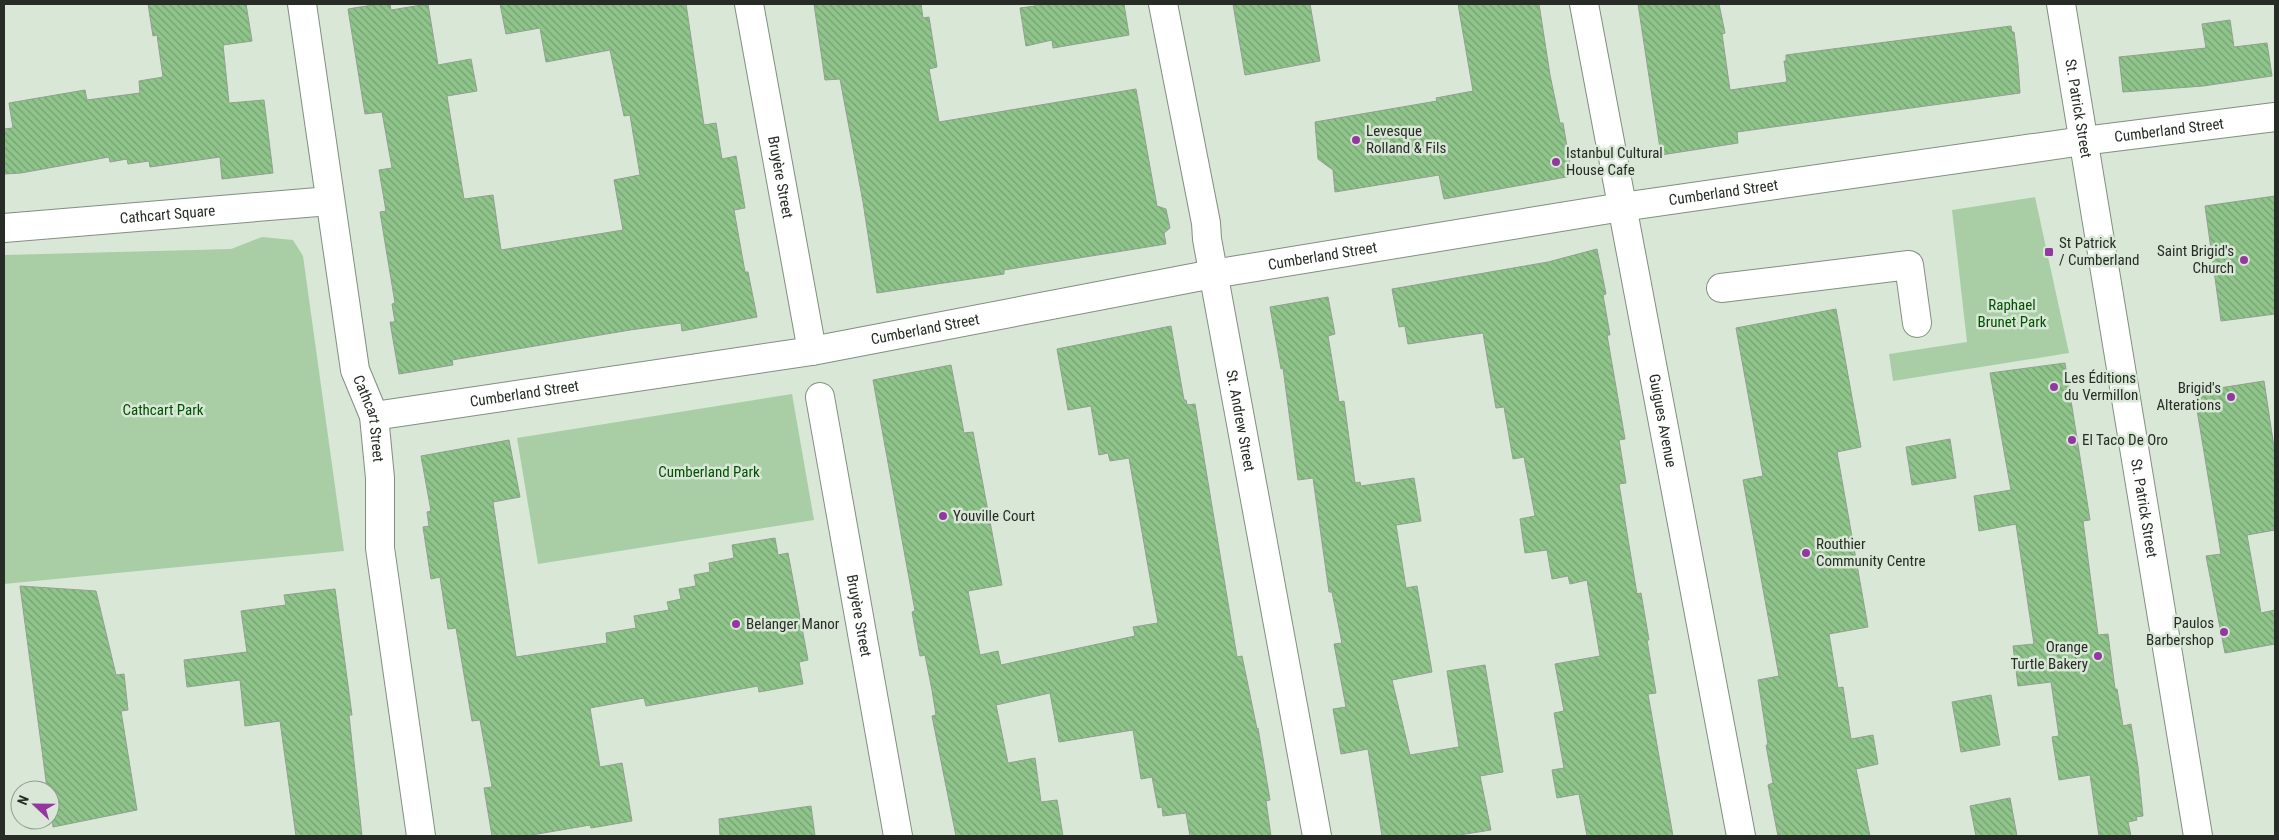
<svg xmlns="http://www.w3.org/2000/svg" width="2279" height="840" viewBox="0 0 2279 840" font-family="'Roboto Condensed',sans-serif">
	<defs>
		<pattern id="building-back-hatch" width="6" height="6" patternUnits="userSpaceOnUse" patternTransform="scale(1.25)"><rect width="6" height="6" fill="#8fc58b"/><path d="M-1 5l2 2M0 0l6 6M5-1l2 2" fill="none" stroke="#75a071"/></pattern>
	</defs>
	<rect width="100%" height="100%" fill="#d8e7d6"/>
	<path fill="#a9cea6" d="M2035 197 2069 353 1893 381 1889 354 1967 342 1952 210Z
		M262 237 293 240 303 256 344 551 4 584V255L231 249Z
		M792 394 814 520 538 564 517 438Z"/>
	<path fill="url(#building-back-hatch)" stroke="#92a090" d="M148 4H246L252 41 223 45 229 103 264 100 273 173 222 179 220 157 150 167 149 161 128 164 127 159 110 162 109 157 21 173 4 174V129L13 128 9 103 85 90 87 100 140 93 139 81 163 77 157 35 153 36Z
		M379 4H390L391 10 428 4 438 65 471 59 477 91 447 96 464 199 493 195 501 250 623 230 614 180 640 175 630 115 624 116 610 50 546 62 540 28 506 34 500 4H686L704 125 716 123 722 159 736 156 745 208 734 210 745 272H748L757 317 682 331 681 323 630 330 452 360 453 365 399 374 390 322H395L392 304 395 303 380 212 386 211 379 170 392 168 382 112 365 114 348 9Z
		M814 4H921L923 18 929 17 937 67 929 69 939 122 1136 89 1157 206 1166 209 1170 228 1164 233 1166 244 1004 270V274L877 293 863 202 840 79 825 80Z
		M1035 4H1124L1129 35 1053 48 1052 40 1026 46 1020 8 1035 6Z
		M1233 4H1310L1320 61 1245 75Z
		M1458 4H1539L1550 75 1560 123H1563L1572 176 1444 199 1439 175 1335 192 1333 170 1318 159 1315 122 1437 101 1436 98 1473 91Z
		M1638 4H1719L1725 33 1722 34 1730 90 1787 82 1784 61H1786V55L2011 26 2012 32H2014L2018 64 2020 93 1737 132 1738 143 1661 155Z
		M2230 20 2234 47 2267 43 2272 76 2203 86 2123 92 2119 57 2206 48 2202 24Z
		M2275 196V314L2221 321 2205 206Z
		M1597 249 1606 294 1603 295 1610 335H1607L1625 439 1619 440 1626 483 1619 484 1637 594 1641 593 1649 640H1647L1656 693 1648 694 1673 836H1587L1579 794 1557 798 1552 770 1564 768 1554 713 1564 711 1555 664 1600 656 1587 580 1570 584 1568 576 1552 579 1547 550 1525 553 1520 519 1535 516 1524 457 1513 459 1504 407 1496 408 1483 333 1408 344 1405 326 1399 327 1392 289 1548 262Z
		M1328 297 1335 334 1328 336 1339 402 1344 401 1355 483 1360 482 1361 486 1414 478 1421 521 1396 525 1406 588 1417 586 1432 672 1392 680 1410 755 1459 747 1447 671 1485 665 1503 772 1480 776 1491 830 1453 836H1382L1368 749 1341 754 1333 709 1346 707 1334 644 1342 643 1332 592H1329L1313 478 1298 480 1283 368 1281 369 1270 307Z
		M1836 309 1861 447 1837 452 1868 627 1829 634 1838 688 1843 687 1851 739 1873 735 1878 764 1856 769 1870 836H1778L1768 785 1773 783 1766 745H1768L1758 680 1779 676 1743 480 1763 476 1736 328Z
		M1171 326 1184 400H1186L1187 405 1195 404 1237 657 1242 656 1257 729 1258 728 1270 800 1266 801 1271 836H1190L1186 813 1163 816 1162 807 1158 808 1152 777 1141 779 1133 730 1059 742 1050 693 996 705 1008 763 1035 758 1041 802 1057 800 1063 836H956L932 716 936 715 932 690 925 655 920 656 912 612 915 611 873 380 951 365 964 433 973 432 1002 585 968 591 980 655 998 651 1001 665 1135 636 1133 627 1158 623 1129 458 1110 461 1108 453 1099 455 1091 406 1068 410 1057 349Z
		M2065 363 2090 520 2083 521 2098 635 2108 634 2115 689H2117L2123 726 2131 724 2138 767 2143 816 2136 817 2137 820 2128 822 2131 836H2099L2090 775 2059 780 2052 737 2059 736 2051 682 2018 686 2013 646 2034 644 2016 524 1979 531 1974 496 2011 490 1990 373Z
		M2264 381 2275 454V530L2247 535 2261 613 2275 610V644L2225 653 2206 556 2221 554 2194 392Z
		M1950 439 1956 478 1912 485 1906 447Z
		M509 440 520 497 493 502 516 657 607 643 606 633 636 628 634 616 669 610 667 602 681 599 679 589 696 586 694 575 710 572 709 563 734 558 732 545 775 538 778 555 788 553 808 660 799 662 803 684 759 692 758 686 646 706 644 698 590 708 600 767 622 763 632 821 591 828 590 825 526 836H492L484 788 492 787 480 720 472 721 456 628 448 629 440 577 431 579 423 527 429 526 427 512 431 511 421 456Z
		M20 586 96 591 116 675 124 674 128 710 121 711 137 810 53 827 50 790 47 788Z
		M335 589 352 715H349L362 836H296L280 721 245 726 240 680 187 687 184 660 247 652 241 611 286 605 284 595Z
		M1991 695 2000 745 1961 752 1952 702Z
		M2010 798 2017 836H1976L1970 806Z
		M811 806 815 836H720L719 819Z"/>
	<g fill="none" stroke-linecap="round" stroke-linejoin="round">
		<defs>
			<g id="minor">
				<path id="s1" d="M302 4 355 370 374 416 380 478V548L421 836"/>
				<path id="s2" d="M749 4 812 351"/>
				<path id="s3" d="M1163 4 1206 223 1207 239 1317 836"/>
				<path id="s4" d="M1584 4 1741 836"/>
				<path id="s5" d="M4 228 330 201"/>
				<path d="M1721 288 1909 265 1917 323"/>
				<path id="s6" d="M820 397 898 836"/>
				<path id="s7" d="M374 416 812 351 1213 274 1622 207 2083 141 2275 117"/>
			</g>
			<g id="major">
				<path id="s8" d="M2061 4 2198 836"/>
			</g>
		</defs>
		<use href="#minor" stroke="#818f80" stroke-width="30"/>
		<use href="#major" stroke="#818f80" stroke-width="30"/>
		<use href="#minor" stroke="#fff" stroke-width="28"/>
		<use href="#major" stroke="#fff" stroke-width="28"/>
	</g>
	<g fill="#9437a1" stroke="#d8e7d6" stroke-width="2">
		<circle cx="1356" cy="140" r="5"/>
		<circle cx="1556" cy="162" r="5"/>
		<rect x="2044" y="247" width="10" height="10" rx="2.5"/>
		<circle cx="2244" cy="260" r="5"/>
		<circle cx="2054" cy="387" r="5"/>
		<circle cx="2231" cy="397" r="5"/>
		<circle cx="2072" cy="440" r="5"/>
		<circle cx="943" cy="516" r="5"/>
		<circle cx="1806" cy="553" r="5"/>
		<circle cx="736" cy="624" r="5"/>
		<circle cx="2224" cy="632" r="5"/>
		<circle cx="2098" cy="656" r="5"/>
	</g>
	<g text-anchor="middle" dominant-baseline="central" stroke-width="5" stroke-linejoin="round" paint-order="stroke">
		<g font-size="15" fill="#272d26" stroke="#d8e7d6">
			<text stroke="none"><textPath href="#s8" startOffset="106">St. Patrick Street</textPath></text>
			<text stroke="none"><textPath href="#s7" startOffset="1818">Cumberland Street</textPath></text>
			<text stroke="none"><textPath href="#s2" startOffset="176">Bruyère Street</textPath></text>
			<text stroke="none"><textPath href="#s7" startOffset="1368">Cumberland Street</textPath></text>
			<text stroke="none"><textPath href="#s5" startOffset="164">Cathcart Square</textPath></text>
			<text stroke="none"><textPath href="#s7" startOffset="962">Cumberland Street</textPath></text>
			<text stroke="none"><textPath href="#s7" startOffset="558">Cumberland Street</textPath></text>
			<text stroke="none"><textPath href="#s7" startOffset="152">Cumberland Street</textPath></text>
			<text stroke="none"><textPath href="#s1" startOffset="421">Cathcart Street</textPath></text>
			<text stroke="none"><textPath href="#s3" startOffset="424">St. Andrew Street</textPath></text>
			<text stroke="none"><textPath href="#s4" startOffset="424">Guigues Avenue</textPath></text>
			<text stroke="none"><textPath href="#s8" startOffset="511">St. Patrick Street</textPath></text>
			<text stroke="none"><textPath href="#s6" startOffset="222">Bruyère Street</textPath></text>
		</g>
		<g font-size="15" fill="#272d26" stroke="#d8e7d6" text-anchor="start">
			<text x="1366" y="131">Levesque<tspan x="1366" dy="17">Rolland &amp; Fils</tspan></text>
			<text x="1566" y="153">Istanbul Cultural<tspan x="1566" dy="17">House Cafe</tspan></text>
			<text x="2059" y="243">St Patrick<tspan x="2059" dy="17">/ Cumberland</tspan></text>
			<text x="2234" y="251" text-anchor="end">Saint Brigid's<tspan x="2234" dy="17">Church</tspan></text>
			<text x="2064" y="378">Les Éditions<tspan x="2064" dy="17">du Vermillon</tspan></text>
			<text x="2221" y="388" text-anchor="end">Brigid's<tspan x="2221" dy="17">Alterations</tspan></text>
			<text x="2082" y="440">El Taco De Oro</text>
			<text x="953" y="516">Youville Court</text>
			<text x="1816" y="544">Routhier<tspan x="1816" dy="17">Community Centre</tspan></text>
			<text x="2214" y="623" text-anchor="end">Paulos<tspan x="2214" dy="17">Barbershop</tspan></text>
			<text x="746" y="624">Belanger Manor</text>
			<text x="2088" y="647" text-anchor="end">Orange<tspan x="2088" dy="17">Turtle Bakery</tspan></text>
		</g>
		<g font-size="15" fill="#005100" stroke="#d8e7d6">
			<text x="2012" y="305">Raphael<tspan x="2012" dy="17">Brunet Park</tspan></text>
			<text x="163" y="410">Cathcart Park</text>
			<text x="709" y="472">Cumberland Park</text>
		</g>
	</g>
	<rect width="2279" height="840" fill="none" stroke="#272d26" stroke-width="10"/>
	<g transform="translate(35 805) rotate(292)"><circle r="24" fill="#d8e7d6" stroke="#919d90"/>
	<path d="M0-4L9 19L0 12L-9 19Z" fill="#9437a1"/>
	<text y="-8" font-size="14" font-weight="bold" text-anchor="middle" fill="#272d26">N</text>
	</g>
</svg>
